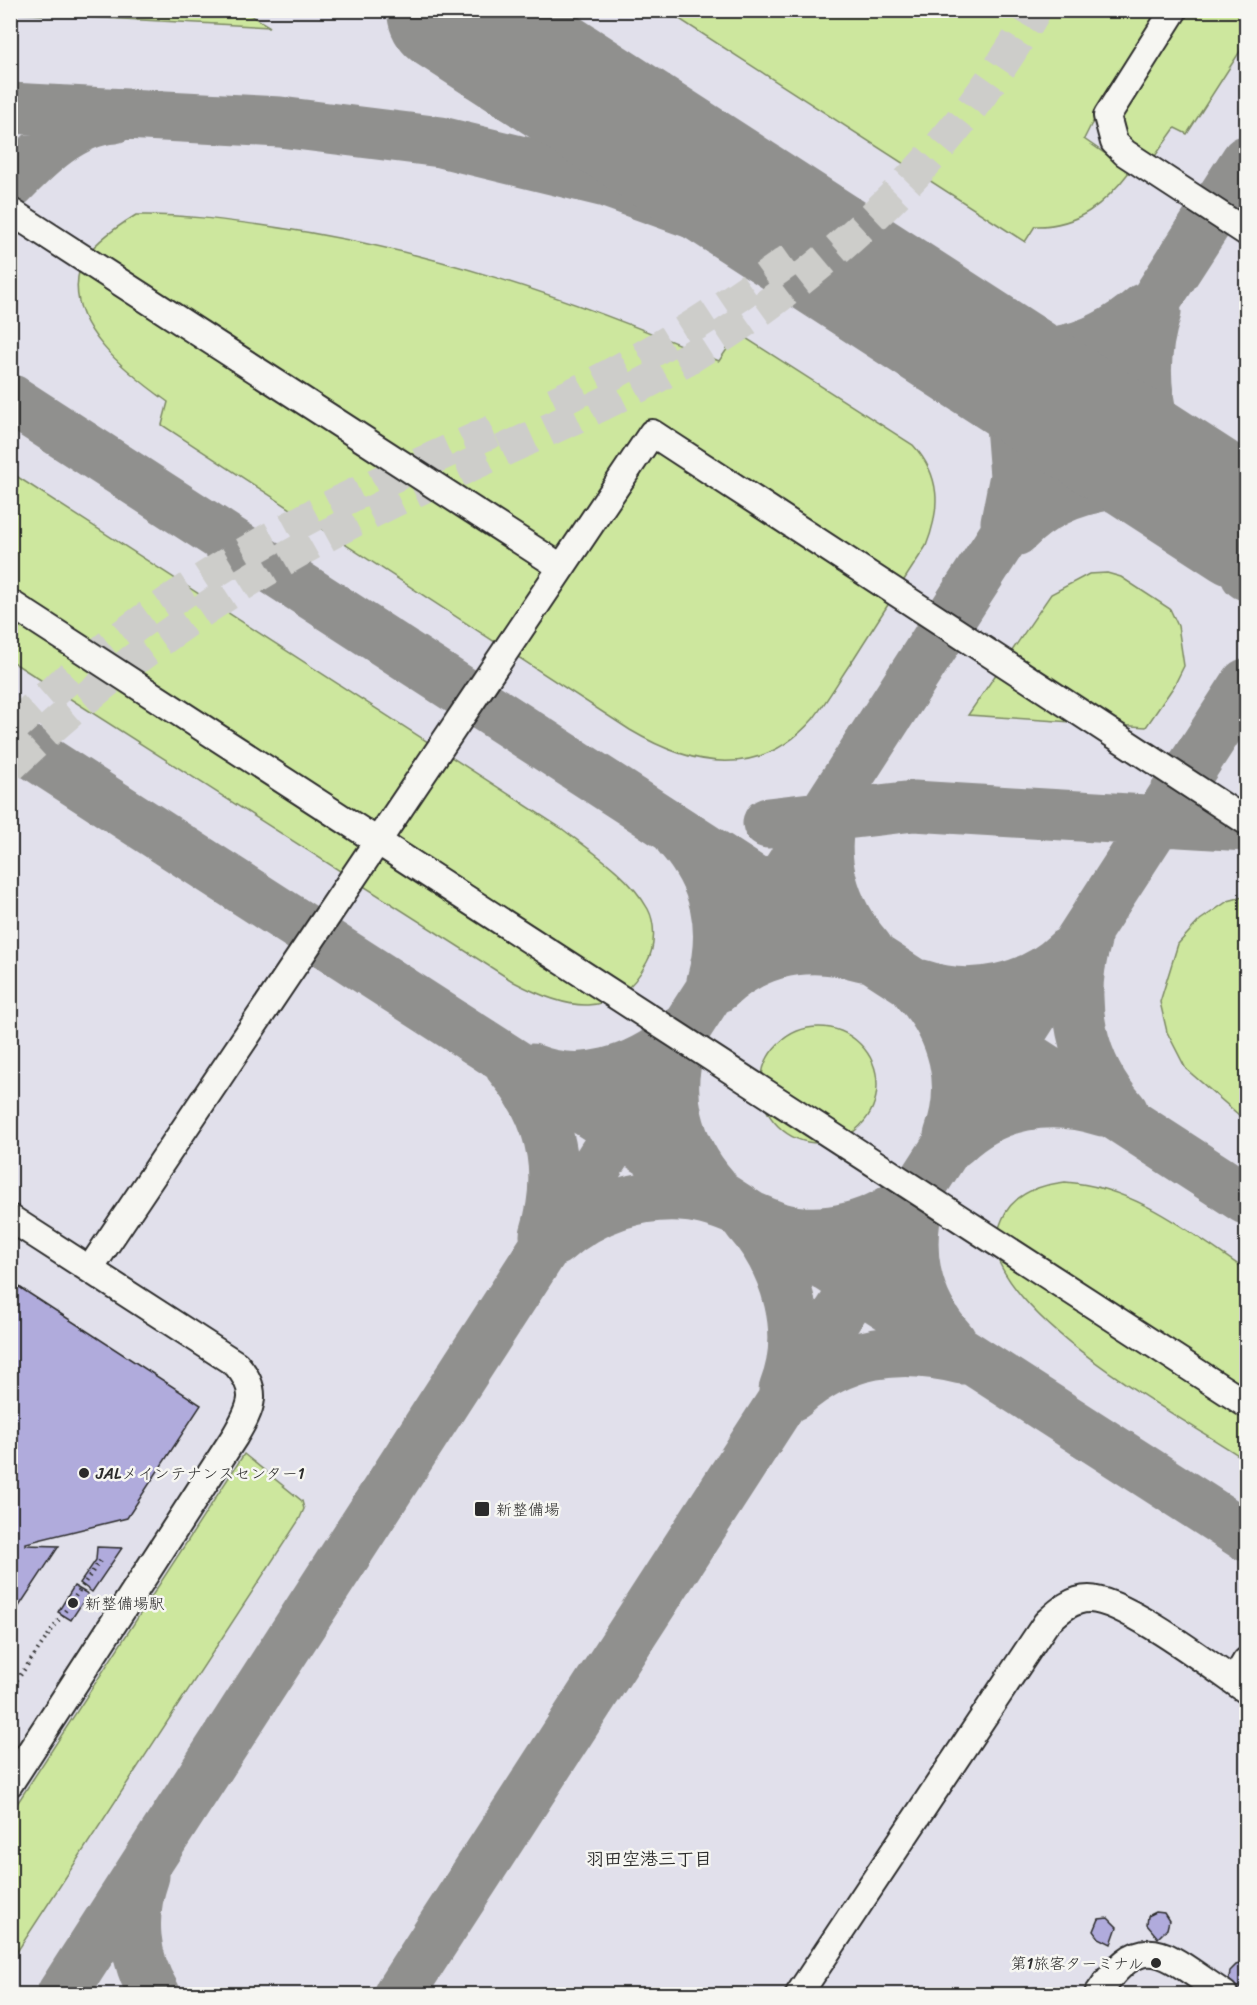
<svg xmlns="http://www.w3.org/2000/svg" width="1257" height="2005" viewBox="0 0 1257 2005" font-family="Sriracha,'Klee One',sans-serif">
	<rect width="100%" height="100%" fill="#f6f6f2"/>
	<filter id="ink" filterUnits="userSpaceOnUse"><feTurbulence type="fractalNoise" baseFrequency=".0167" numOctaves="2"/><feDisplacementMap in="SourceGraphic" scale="12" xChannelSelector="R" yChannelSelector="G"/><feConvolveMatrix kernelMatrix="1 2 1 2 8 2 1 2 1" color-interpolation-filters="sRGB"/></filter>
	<g filter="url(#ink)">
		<path fill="#e1e0eb" d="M11 11H1246V1994H11Z"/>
		<path fill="#cde79e" stroke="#7c8964" stroke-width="1.5" d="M10 11H244L270 27 11 13Z
			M667 11H1164L1091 125 1084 139 1130 171C1105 204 1077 227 1035 226L1025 242Z
			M1185 11H1243L1241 14 1246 18V42L1187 134 1175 128 1153 159 1122 135 1119 120Z
			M136 215C180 214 224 220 267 226 427 248 571 298 719 361L738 333 913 445C941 476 941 508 926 546 902 583 878 620 854 658 840 678 828 700 813 719 760 780 692 767 630 730L162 425 168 402C129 374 63 325 80 268 87 246 118 226 136 215Z
			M10 472 561 828C591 851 629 875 648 909 656 924 655 948 647 962 615 1023 565 1009 514 982L11 661Z
			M1107 573 1121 577 1170 609 1178 626 1184 666 1174 686 1146 727 968 715 1051 594 1089 574Z
			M1246 896V1121L1186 1069 1167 1032 1160 1002 1178 944 1200 920 1228 901Z
			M761 1085a58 58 0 1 1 116 0a58 58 0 1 1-116 0Z
			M1065 1182C1133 1186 1191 1233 1246 1270V1460C1175 1413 1033 1338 998 1260 993 1249 997 1231 1002 1220 1012 1194 1039 1185 1065 1182Z
			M244 1454 302 1501 304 1509 299 1520 11 1961V1813Z"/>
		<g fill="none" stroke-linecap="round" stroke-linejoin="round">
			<path stroke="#90908e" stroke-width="51" d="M10 108 280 122 441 142 606 182 745 232 939 326 971 350 992 378 1011 425 1015 476 1006 522
				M10 184C38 155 72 121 114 118
				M1156 312C1138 366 1145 432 1182 477 1212 514 1232 526 1246 575
				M959 339C1029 363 1087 359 1145 308
				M10 399 1246 1199
				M1015 531C1064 480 1148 470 1211 499
				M10 739 1246 1536
				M836 803C815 853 834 911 868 949
				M768 823 914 806 1246 826
				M680 838C716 880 727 927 712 981
				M1086 940C1068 1001 1080 1064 1123 1112
				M921 985C971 1002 1030 990 1068 953
				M717 988C758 949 810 941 863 956
				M917 990C954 1031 968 1084 949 1136
				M682 1041C663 1092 678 1147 713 1187
				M510 1066C552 1115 564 1173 545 1235
				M532 1069C581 1089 636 1071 676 1038
				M954 1142C995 1103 1050 1094 1103 1111
				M920 1197C905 1248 914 1301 951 1341
				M748 1221C787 1265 807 1333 784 1390
				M555 1241C592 1208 641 1191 691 1197 722 1201 748 1217 777 1227 822 1241 881 1226 914 1192
				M793 1395C843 1351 899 1343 962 1359
				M144 1876C130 1915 133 1959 155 1994
				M62 1994 1246 161
				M399 1994 1246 684"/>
			<path stroke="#90908e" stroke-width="128" d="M451 10 1246 525"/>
		</g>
		<path fill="#b0abdc" stroke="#2b2b2b" stroke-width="1.5" d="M10 1281 201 1405 127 1518 26 1543V1545L59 1546 10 1620Z
			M97 1547 122 1548 92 1592 80 1583 96 1560Z
			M74 1586 88 1594 71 1620 58 1612Z
			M1156 1912 1164 1913 1169 1921 1167 1929 1158 1938 1147 1925 1148 1916Z
			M1108 1918 1117 1927 1111 1944 1099 1938 1094 1931 1099 1919Z
			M1246 1962V1985L1238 1989 1229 1980 1230 1971 1236 1965Z"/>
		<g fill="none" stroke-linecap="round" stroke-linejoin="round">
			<path stroke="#cdcdca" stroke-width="33" stroke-dasharray="33 16" stroke-linecap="butt" d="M554 403C639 364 718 312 794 257
				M10 730C95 651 192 580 295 525 359 490 427 461 493 431
				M10 766C97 683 193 611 297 552 411 486 536 440 653 379 807 291 948 167 1035 10"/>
			<defs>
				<path id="minor" d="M1174 10 1107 116 1114 142 1125 153 1246 232
					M10 211 561 567
					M10 603 1246 1404
					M10 1218 236 1364C260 1391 252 1407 235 1436L10 1783
					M90 1269 652 433 1246 821
					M1234 1681 1246 1661
					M799 1994 1046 1623C1058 1612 1071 1599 1089 1599 1124 1599 1213 1667 1246 1690
					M1098 1994C1145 1923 1168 1958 1224 1994"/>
			</defs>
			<use href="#minor" stroke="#2b2b2b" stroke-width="30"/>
			<path stroke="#2b2b2b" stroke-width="4" stroke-dasharray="1.5 4.5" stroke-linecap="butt" d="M10 1690 102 1558"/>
			<use href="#minor" stroke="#f6f6f2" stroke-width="26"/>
		</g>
	</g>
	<g fill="#2b2b2b" stroke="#f6f6f2" stroke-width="2">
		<circle cx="84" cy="1473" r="6"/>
		<rect x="474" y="1501" width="16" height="16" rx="3"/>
		<circle cx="73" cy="1603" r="6"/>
		<circle cx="1156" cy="1963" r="6"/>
	</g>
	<g text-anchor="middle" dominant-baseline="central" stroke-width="5" stroke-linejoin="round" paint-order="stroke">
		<g font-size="16" fill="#2b2b2b" stroke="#f6f6f2" text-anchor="start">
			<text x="96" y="1473">JALメインテナンスセンター1</text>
			<text x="496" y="1509">新整備場</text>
			<text x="85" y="1603">新整備場駅</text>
			<text x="1144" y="1963" text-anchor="end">第1旅客ターミナル</text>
		</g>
		<g font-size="18" font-weight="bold" fill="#2b2b2b" stroke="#f6f6f2">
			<text x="649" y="1859">羽田空港三丁目</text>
		</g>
	</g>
	<rect width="1257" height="2005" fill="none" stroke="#f6f6f2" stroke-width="36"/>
	<rect x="18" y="18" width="1221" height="1969" fill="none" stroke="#2b2b2b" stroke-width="2" filter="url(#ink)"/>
</svg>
